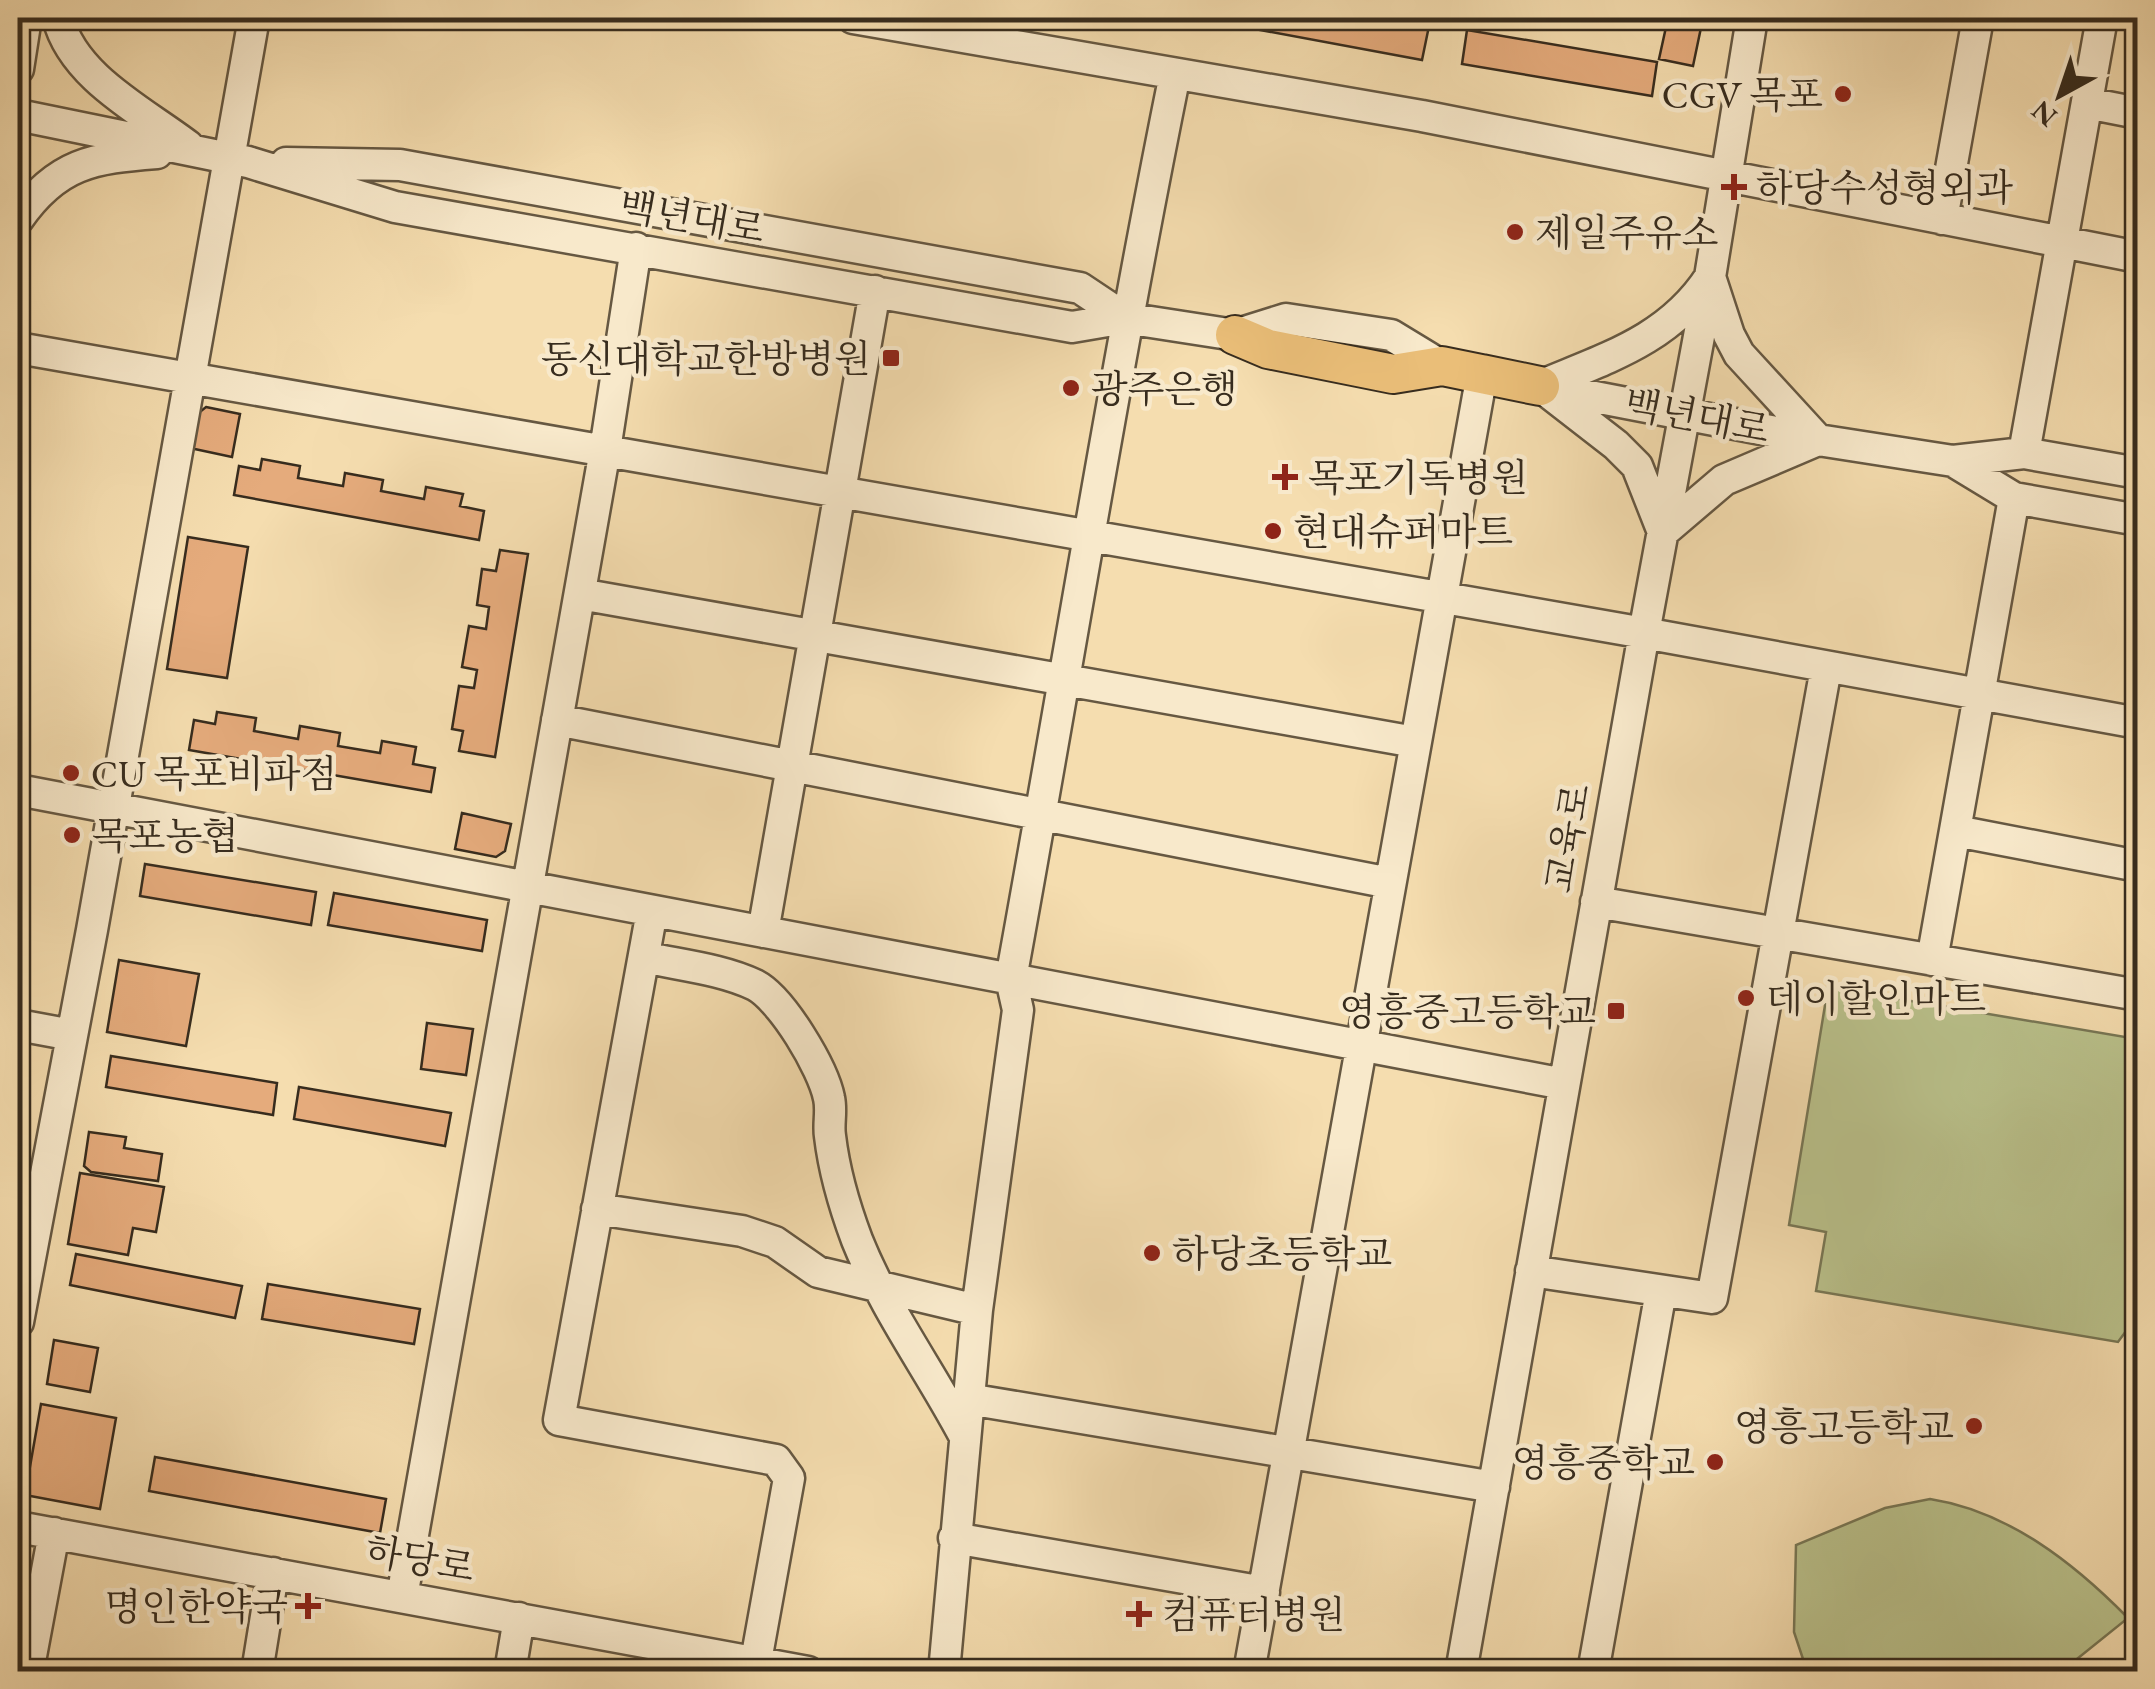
<svg xmlns="http://www.w3.org/2000/svg" width="2155" height="1689" viewBox="0 0 2155 1689" font-family="'EB Garamond','Noto Serif KR',serif">
	<rect width="100%" height="100%" fill="#f5ddaf"/>
	<filter id="stains"><feTurbulence type="fractalNoise" baseFrequency=".002" numOctaves="4"/><feColorMatrix values="0 0 0 0 .2 0 0 0 0 .09 0 0 0 0 .02 0 0 0 .5 -.17"/></filter>
	<radialGradient id="worn" r=".72"><stop offset=".6" stop-color="#630" stop-opacity="0"/><stop offset="1" stop-color="#630" stop-opacity=".3"/></radialGradient>
	<path fill="#bac28c" stroke="#787755" stroke-width="2.5" d="M1828 987 2137 1039V1316L2118 1342 1816 1291 1826 1232 1789 1225Z
		M1930 1499C2008 1511 2074 1563 2128 1618L2062 1671H1807L1794 1632 1796 1545 1885 1508Z"/>
	<path fill="#e5ab7c" stroke="#372c1e" stroke-width="2.5" d="M1234 18H1384L1429 26 1422 60 1233 25Z
		M1668 18H1703L1693 66 1659 59Z
		M1467 30 1657 62 1652 96 1462 64Z
		M206 407 240 414 232 457 190 448 196 415Z
		M262 459 300 466 298 478 343 486 345 473 383 480 381 491 424 499 426 487 463 494 460 506 484 511 479 540 234 495 239 466 260 470Z
		M188 537 248 547 227 678 167 669Z
		M500 550 528 554 495 757 459 751 463 731 452 729 459 686 474 688 477 670 462 667 469 626 486 629 489 607 477 605 482 569 496 571Z
		M217 712 256 718 254 731 298 739 300 726 340 733 338 746 380 753 382 741 416 747 413 764 435 768 431 792 189 750 194 720 215 724Z
		M462 813 511 824 505 851 496 857 455 849Z
		M145 864 316 892 311 925 140 896Z
		M334 893 487 920 482 951 328 925Z
		M119 960 199 974 186 1046 107 1032Z
		M427 1023 473 1029 466 1075 421 1069Z
		M111 1056 277 1083 273 1115 106 1087Z
		M299 1087 451 1113 445 1146 294 1119Z
		M89 1132 126 1137 124 1148 162 1154 158 1181 91 1172 84 1166Z
		M80 1173 164 1187 156 1232 133 1228 128 1255 68 1244Z
		M76 1254 242 1286 235 1318 70 1285Z
		M268 1284 420 1309 414 1344 262 1319Z
		M54 1340 98 1348 90 1392 47 1384Z
		M41 1404 116 1418 100 1509 25 1495Z
		M155 1457 386 1499 380 1533 149 1491Z"/>
	<g fill="none" stroke-linecap="round" stroke-linejoin="round">
		<defs>
			<path id="minor" d="M58 18C73 77 142 111 188 146
				M853 18 1422 116 2138 257
				M18 69 26 18
				M2087 103 2138 113
				M18 115 248 162 395 207 1072 327 1125 318 1235 335 1286 319 1391 335 1442 366
				M286 163 400 165 1080 288 1125 318
				M18 219C57 163 93 158 157 153
				M1942 219 1978 18
				M1710 277 1729 335 1739 354 1818 440 1724 480 1663 532 1637 466 1616 445 1540 386C1606 358 1669 340 1710 277Z
				M18 348 1644 633 2138 723
				M1543 387 1818 440 1953 461 2024 453 2138 473
				M2024 453 2102 18
				M1953 461 2014 498 2138 520
				M580 594 1415 742
				M557 720 1390 883
				M18 790 1564 1084
				M1956 831 2138 866
				M1596 902 2138 995
				M652 911 559 1420 776 1460 789 1478 754 1672
				M763 932 875 291
				M644 957C679 965 722 969 755 985 782 999 823 1068 829 1098 832 1111 828 1124 830 1136 834 1170 845 1208 857 1240 885 1310 929 1369 964 1435
				M1932 960 2014 498
				M18 1025 72 1035
				M597 1209 742 1231 775 1242 818 1272 977 1310
				M1531 1271 1712 1298 1826 668
				M18 1322 92 930 254 18
				M968 1399 1494 1487
				M18 1527 808 1672
				M954 1538 1264 1592
				M402 1597 605 450 636 248
				M28 1672 54 1533
				M257 1672 273 1573
				M510 1672 519 1618
				M944 1672 977 1310 1018 1010 1011 979C1066 677 1114 375 1175 74
				M1249 1672 1482 374
				M1461 1672 1644 633 1710 277 1752 18
				M1593 1672 1661 1291"/>
			<path id="major" d="M1235 335 1268 349 1393 374 1442 366 1540 386 1482 374"/>
		</defs>
		<use href="#minor" stroke="#665842" stroke-width="35"/>
		<use href="#major" stroke="#372c1e" stroke-width="42"/>
		<use href="#minor" stroke="#f8e9cb" stroke-width="30"/>
		<use href="#major" stroke="#eabe78" stroke-width="38"/>
	</g>
	<g fill="#8f2418" stroke="#f8e9cb" stroke-width="4">
		<circle cx="1843" cy="94" r="10"/>
		<path d="M1729 172h10v10h10v10h-10v10h-10v-10h-10v-10h10z"/>
		<circle cx="1515" cy="232" r="10"/>
		<rect x="881" y="348" width="20" height="20" rx="5"/>
		<circle cx="1071" cy="388" r="10"/>
		<path d="M1280 462h10v10h10v10h-10v10h-10v-10h-10v-10h10z"/>
		<circle cx="1273" cy="531" r="10"/>
		<circle cx="71" cy="773" r="10"/>
		<circle cx="72" cy="835" r="10"/>
		<circle cx="1746" cy="998" r="10"/>
		<rect x="1606" y="1001" width="20" height="20" rx="5"/>
		<circle cx="1152" cy="1253" r="10"/>
		<circle cx="1974" cy="1426" r="10"/>
		<circle cx="1715" cy="1462" r="10"/>
		<path d="M303 1591h10v10h10v10h-10v10h-10v-10h-10v-10h10z"/>
		<path d="M1134 1599h10v10h10v10h-10v10h-10v-10h-10v-10h10z"/>
	</g>
	<g text-anchor="middle" dominant-baseline="central" stroke-width="9" stroke-linejoin="round" paint-order="stroke">
		<g font-size="38" fill="#372c1e" stroke="#f8e9cb" text-anchor="start">
			<text x="1823" y="94" text-anchor="end">CGV 목포</text>
			<text x="1756" y="187">하당수성형외과</text>
			<text x="1535" y="232">제일주유소</text>
			<text x="871" y="358" text-anchor="end">동신대학교한방병원</text>
			<text x="1091" y="388">광주은행</text>
			<text x="1308" y="477">목포기독병원</text>
			<text x="1293" y="531">현대슈퍼마트</text>
			<text x="91" y="773">CU 목포비파점</text>
			<text x="92" y="835">목포농협</text>
			<text x="1766" y="998">데이할인마트</text>
			<text x="1596" y="1011" text-anchor="end">영흥중고등학교</text>
			<text x="1172" y="1253">하당초등학교</text>
			<text x="1954" y="1426" text-anchor="end">영흥고등학교</text>
			<text x="1695" y="1462" text-anchor="end">영흥중학교</text>
			<text x="288" y="1606" text-anchor="end">명인한약국</text>
			<text x="1162" y="1614">컴퓨터병원</text>
		</g>
		<g font-size="38" fill="#372c1e" stroke="#f8e9cb">
			<text transform="translate(692 217) rotate(10)">백년대로</text>
			<text transform="translate(1697 416) rotate(11)">백년대로</text>
			<text transform="translate(1567 838) rotate(-80)">교육로</text>
			<text transform="translate(420 1559) rotate(10)">하당로</text>
		</g>
	</g>
	<rect width="2155" height="1689" fill="none" stroke="#f5ddaf" stroke-width="60"/>
	<rect x="20" y="20" width="2115" height="1649" fill="none" stroke="#372c1e" stroke-width="5"/>
	<rect x="30" y="30" width="2095" height="1629" fill="none" stroke="#372c1e" stroke-width="2.5"/>
	<g transform="translate(2060 95) rotate(220)" stroke="#f8e9cb" stroke-width="8" paint-order="stroke">
	<path d="M0-8L18 38L0 25L-18 38Z" fill="#372c1e"/>
	<text y="-15" font-size="28" font-weight="bold" text-anchor="middle" fill="#372c1e">N</text>
	</g>
	<rect width="100%" height="100%" filter="url(#stains)"/>
	<rect width="100%" height="100%" fill="url(#worn)"/>
</svg>
